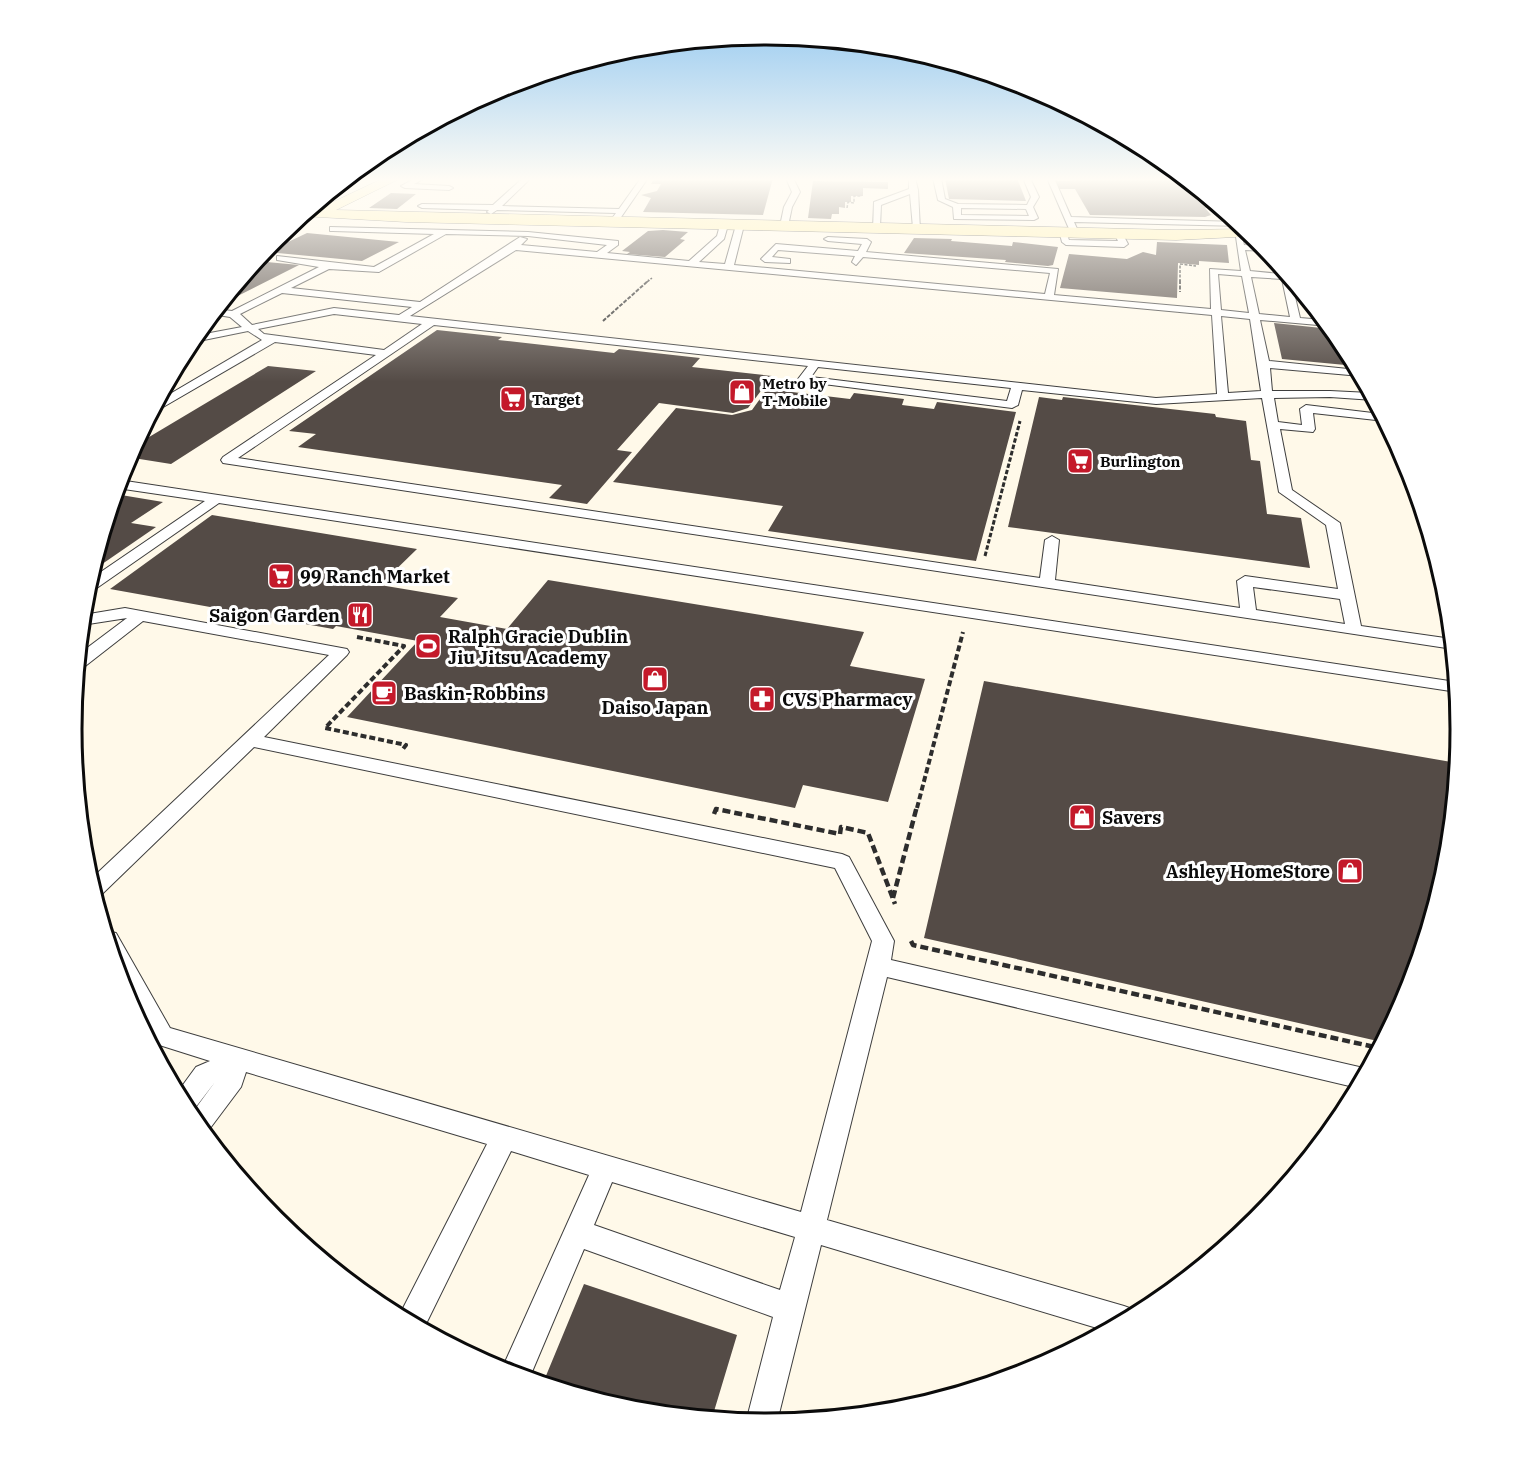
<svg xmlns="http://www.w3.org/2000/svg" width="1532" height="1458" viewBox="0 0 1532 1458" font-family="'IBM Plex Serif',serif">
	<rect width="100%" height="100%" fill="#fff9e9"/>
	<path fill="#544b46" d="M655 178H773L763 215 643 212 651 198 641 195 657 191 661 184H651Z
		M945 178H1017L1026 201 949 199Z
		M1068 178H1184L1211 208H1205L1211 215 1205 217 1090 215 1075 189H1059L1055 181H1070Z
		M813 181 888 182V189L863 188V196H851V202H845V208L839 207V214H832L831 219 808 218Z
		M391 193 416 194 397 209 369 208Z
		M663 230 688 232 680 239 685 240 665 257 627 254 630 252 622 251 648 231Z
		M307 233 399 242 362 261 267 252Z
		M914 238 952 239 951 241 1012 246 1013 242 1058 247 1053 265 1048 266 1005 262 1006 260 904 253Z
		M1157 242 1227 245 1229 263 1199 261V265L1178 263 1177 298 1060 288 1069 254 1127 259 1143 252 1156 255Z
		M256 261 299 265 220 305 230 292Z
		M1274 323 1331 329 1344 343 1356 366 1282 359Z
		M437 330 502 337 498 340 614 353 619 349 700 358 692 367 772 376 748 408 733 413 659 403 617 450 632 452 587 504 549 498 562 485 298 447 316 434 289 431Z
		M268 366 316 371 171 464 127 457 134 446Z
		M767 389 850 399 854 393 904 399 902 405 934 409 937 402 1016 412 976 561 768 531 783 506 613 482 676 408 732 415 752 410Z
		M1039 397 1062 400 1063 397 1215 414 1216 417 1246 421 1251 460 1260 461 1267 514 1301 518 1310 568 1008 527Z
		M115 494 163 502 131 523 156 527 92 571Z
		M212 515 417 549 380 585 458 598 440 617 507 629 548 580 864 632 850 666 925 679 888 802 803 785 795 808 347 717 418 641 336 626 333 629 110 589Z
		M984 681 1457 763 1447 865 1407 995 1382 1042 924 938Z
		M584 1284 737 1335 712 1418 630 1410 543 1383Z"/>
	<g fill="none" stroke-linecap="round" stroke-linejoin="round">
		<defs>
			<path id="lane" d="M416 178H425L414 184 449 186 453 188 449 190 405 188 401 186Z
				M523 178H531L502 206 619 209 641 178H648L617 223H614L610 221 616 213 497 210 491 214 487 212 489 210 422 208 418 206 422 204 493 205Z
				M786 178H793L800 192 792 207 788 226 784 228 780 226 784 207 792 192Z
				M909 178H915L918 190 920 230 913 228 910 194 881 205 880 227 873 229 874 202 909 189Z
				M933 178H941L945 199 958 204 1027 205 1031 197 1023 178H1030L1039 197 1033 207 1038 218 1034 220 954 219 953 207 938 200ZM961 208 1026 209 1029 216 961 215Z
				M1047 178H1054L1071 217 1237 222 1242 226 1074 222 1078 231 1074 233 1070 231Z
				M334 190H340L341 192 329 194Z
				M724 223 728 225 724 239 699 262 725 264 736 225 740 223 744 225 734 265 1045 294 1050 273 863 257 856 265 852 262 855 256 778 250 772 257 790 259V263L765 262 761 259 776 244 858 251 862 244 828 241 824 239 828 237 867 239 871 242 866 252 1058 269 1054 295 1211 309 1210 269 1241 271 1236 237H1242L1244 245 1264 246 1268 251 1245 250 1250 271 1281 274 1283 270 1291 280 1300 318 1324 320 1329 326 1260 320 1269 361 1358 370 1361 376 1270 368 1272 391H1330L1370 393 1374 400 1330 397 1274 398 1278 422 1302 425 1300 409 1306 405 1381 414 1385 421 1313 413 1315 429 1313 432 1280 429 1292 490 1340 523 1361 626 1452 639 1453 649 223 463 221 460 223 457 376 355 275 342 158 410 152 411 158 401 262 340 248 331 189 343 194 336 242 327 230 317 212 314 216 309 232 311 319 267 277 260V256L374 267 434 234 333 231H330V227L528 232 618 241V245L607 253 689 261 717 236 720 225ZM446 234 528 236 607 245 597 252 521 245 527 239 520 237 420 302 291 288 329 269 379 272ZM516 250 1212 315 1217 394 1156 398 410 316ZM1218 274 1242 276 1249 313 1221 310ZM1251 277 1282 279 1290 317 1259 314ZM282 293 412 307 399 315 334 308 252 325 240 314ZM334 314 422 324 384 350 264 334 258 329ZM1221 316 1250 319 1261 391 1228 393ZM434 325 808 366 798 379 800 381 1012 408 1018 405 1022 390 1156 404 1262 398 1279 492 1326 525 1338 589 1245 576 1237 581 1240 608 1055 580 1059 540 1052 536 1045 540 1040 578 238 458ZM818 367 1011 388 1007 401 811 377ZM1253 587 1340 599 1345 624 1256 610Z
				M1059 230H1065L1069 240 1118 241 1114 233 1118 231H1121L1128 244 1124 247 1066 245 1062 242Z
				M119 480 1456 682 1457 692 219 503 91 592 85 593 89 580 205 501 117 488Z
				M125 608 347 649 349 652 347 655 264 737 842 854 849 857 894 941 891 960 1368 1069 1358 1088 887 977 827 1220 1124 1306 1135 1310 1136 1315 1107 1331 821 1245 777 1422H746L773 1317 584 1249 529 1379 501 1371 589 1175 511 1151 423 1330 399 1316 487 1144 246 1072 241 1087 205 1135 190 1116 215 1082 192 1112 188 1114 177 1093 196 1067 210 1061 153 1043 121 983 105 931 116 933 170 1028 801 1212 872 941 835 868 254 747 100 896 95 897 90 880 329 655 143 621 84 667 78 668 79 654 127 618 82 625 83 615ZM612 1182 795 1237 780 1290 594 1225Z"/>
			<path id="secondary" d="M384 178H401L336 210 1176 230 1246 229 1255 236 1176 240 406 222 301 216 310 209H318Z"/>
		</defs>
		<use href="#lane" stroke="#3e3e3e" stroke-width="2"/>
		<use href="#secondary" stroke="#2d2d2d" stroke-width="1"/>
		<path stroke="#2d2d2d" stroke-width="1.5" stroke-dasharray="3 1.5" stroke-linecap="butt" d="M1195 187 1211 205
			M847 208 848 202 854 203V196H862
			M647 282 652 278
			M1180 282V264L1196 266"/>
		<path stroke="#2d2d2d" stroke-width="2" stroke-dasharray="4 1.5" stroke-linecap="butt" d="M1180 280V292
			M603 321 649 280
			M775 378 772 383 785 384"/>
		<path stroke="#2d2d2d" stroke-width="3" stroke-dasharray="4.5 2" stroke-linecap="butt" d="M985 556 1020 421"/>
		<path stroke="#2d2d2d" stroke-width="4" stroke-dasharray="6 3" stroke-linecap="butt" d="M357 637 404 646 325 728 406 745 403 749
			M1451 712 1459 741
			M917 808 963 632"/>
		<path stroke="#2d2d2d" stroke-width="4.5" stroke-dasharray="8 4" stroke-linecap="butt" d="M714 814 716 809 840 834
			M840 834 841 827 868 833 895 904
			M893 898 917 806
			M911 941 913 945 1379 1048"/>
		<use href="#lane" fill="#fff" fill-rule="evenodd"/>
		<use href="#secondary" fill="#fff0a4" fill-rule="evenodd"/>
	</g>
	<linearGradient id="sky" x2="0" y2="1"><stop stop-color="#8fc6f0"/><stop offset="0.47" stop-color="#fffcf5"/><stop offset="1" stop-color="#fffcf5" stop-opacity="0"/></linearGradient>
	<rect width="1532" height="382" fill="url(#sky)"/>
	<defs>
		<symbol id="shop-square" viewBox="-11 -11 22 22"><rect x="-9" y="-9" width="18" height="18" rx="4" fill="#c4192a" stroke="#fff"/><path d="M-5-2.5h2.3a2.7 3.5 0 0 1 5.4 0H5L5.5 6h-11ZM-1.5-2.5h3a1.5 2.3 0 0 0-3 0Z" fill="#fff"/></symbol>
		<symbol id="supermarket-square" viewBox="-11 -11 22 22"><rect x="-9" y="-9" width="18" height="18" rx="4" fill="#c4192a" stroke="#fff"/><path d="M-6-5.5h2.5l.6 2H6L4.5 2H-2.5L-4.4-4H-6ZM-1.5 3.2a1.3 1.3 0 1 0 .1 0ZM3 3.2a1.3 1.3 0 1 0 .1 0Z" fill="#fff"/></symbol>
		<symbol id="restaurant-square" viewBox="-11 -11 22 22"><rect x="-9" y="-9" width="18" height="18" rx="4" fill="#c4192a" stroke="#fff"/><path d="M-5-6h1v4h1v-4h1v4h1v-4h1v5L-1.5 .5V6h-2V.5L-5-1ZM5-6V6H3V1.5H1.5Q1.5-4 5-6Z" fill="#fff"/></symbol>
		<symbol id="stadium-square" viewBox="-11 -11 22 22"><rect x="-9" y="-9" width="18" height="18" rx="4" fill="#c4192a" stroke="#fff"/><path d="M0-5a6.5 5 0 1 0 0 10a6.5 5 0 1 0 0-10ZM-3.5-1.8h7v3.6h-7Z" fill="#fff"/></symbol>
		<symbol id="cafe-square" viewBox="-11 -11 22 22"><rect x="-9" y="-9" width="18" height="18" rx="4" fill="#c4192a" stroke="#fff"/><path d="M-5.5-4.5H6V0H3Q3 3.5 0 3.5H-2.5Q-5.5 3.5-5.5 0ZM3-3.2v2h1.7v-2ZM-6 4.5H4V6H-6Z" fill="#fff"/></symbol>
		<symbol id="pharmacy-square" viewBox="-11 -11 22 22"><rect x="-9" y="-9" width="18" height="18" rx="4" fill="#c4192a" stroke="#fff"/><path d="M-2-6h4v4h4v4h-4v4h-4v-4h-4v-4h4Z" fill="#fff"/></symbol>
	</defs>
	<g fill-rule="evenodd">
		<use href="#shop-square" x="727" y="377" width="30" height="30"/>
		<use href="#supermarket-square" x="498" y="384" width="30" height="30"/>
		<use href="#supermarket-square" x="1065" y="446" width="30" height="30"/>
		<use href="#supermarket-square" x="266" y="561" width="30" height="30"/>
		<use href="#restaurant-square" x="345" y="600" width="30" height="30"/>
		<use href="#stadium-square" x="413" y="631" width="30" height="30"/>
		<use href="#shop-square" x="640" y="664" width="30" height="30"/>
		<use href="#cafe-square" x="369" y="678" width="30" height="30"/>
		<use href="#pharmacy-square" x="747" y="684" width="30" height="30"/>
		<use href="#shop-square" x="1067" y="802" width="30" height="30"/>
		<use href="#shop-square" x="1335" y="856" width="30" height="30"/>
	</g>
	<g text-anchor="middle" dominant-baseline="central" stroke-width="6" stroke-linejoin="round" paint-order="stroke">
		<g font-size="15" font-weight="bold" fill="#0b0b0b" stroke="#fff" text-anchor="start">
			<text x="762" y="383">Metro by<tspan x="762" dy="17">T-Mobile</tspan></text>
			<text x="532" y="399">Target</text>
			<text x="1100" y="461">Burlington</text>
		</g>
		<g font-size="18" font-weight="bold" fill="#0b0b0b" stroke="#fff" text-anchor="start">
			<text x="300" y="576">99 Ranch Market</text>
			<text x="340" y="615" text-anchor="end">Saigon Garden</text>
			<text x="448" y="636">Ralph Gracie Dublin<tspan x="448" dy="21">Jiu Jitsu Academy</tspan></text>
			<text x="404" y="693">Baskin-Robbins</text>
			<text x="782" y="699">CVS Pharmacy</text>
			<text x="655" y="707" text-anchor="middle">Daiso Japan</text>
			<text x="1102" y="817">Savers</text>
			<text x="1330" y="871" text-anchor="end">Ashley HomeStore</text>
		</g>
	</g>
	<path d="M0 0H1532V1458H0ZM82 729a684 684 0 1 1 1368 0a684 684 0 1 1-1368 0Z" fill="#fff" fill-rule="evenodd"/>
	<path fill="none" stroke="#0b0b0b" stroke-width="3" d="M82 729a684 684 0 1 1 1368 0a684 684 0 1 1-1368 0Z"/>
</svg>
